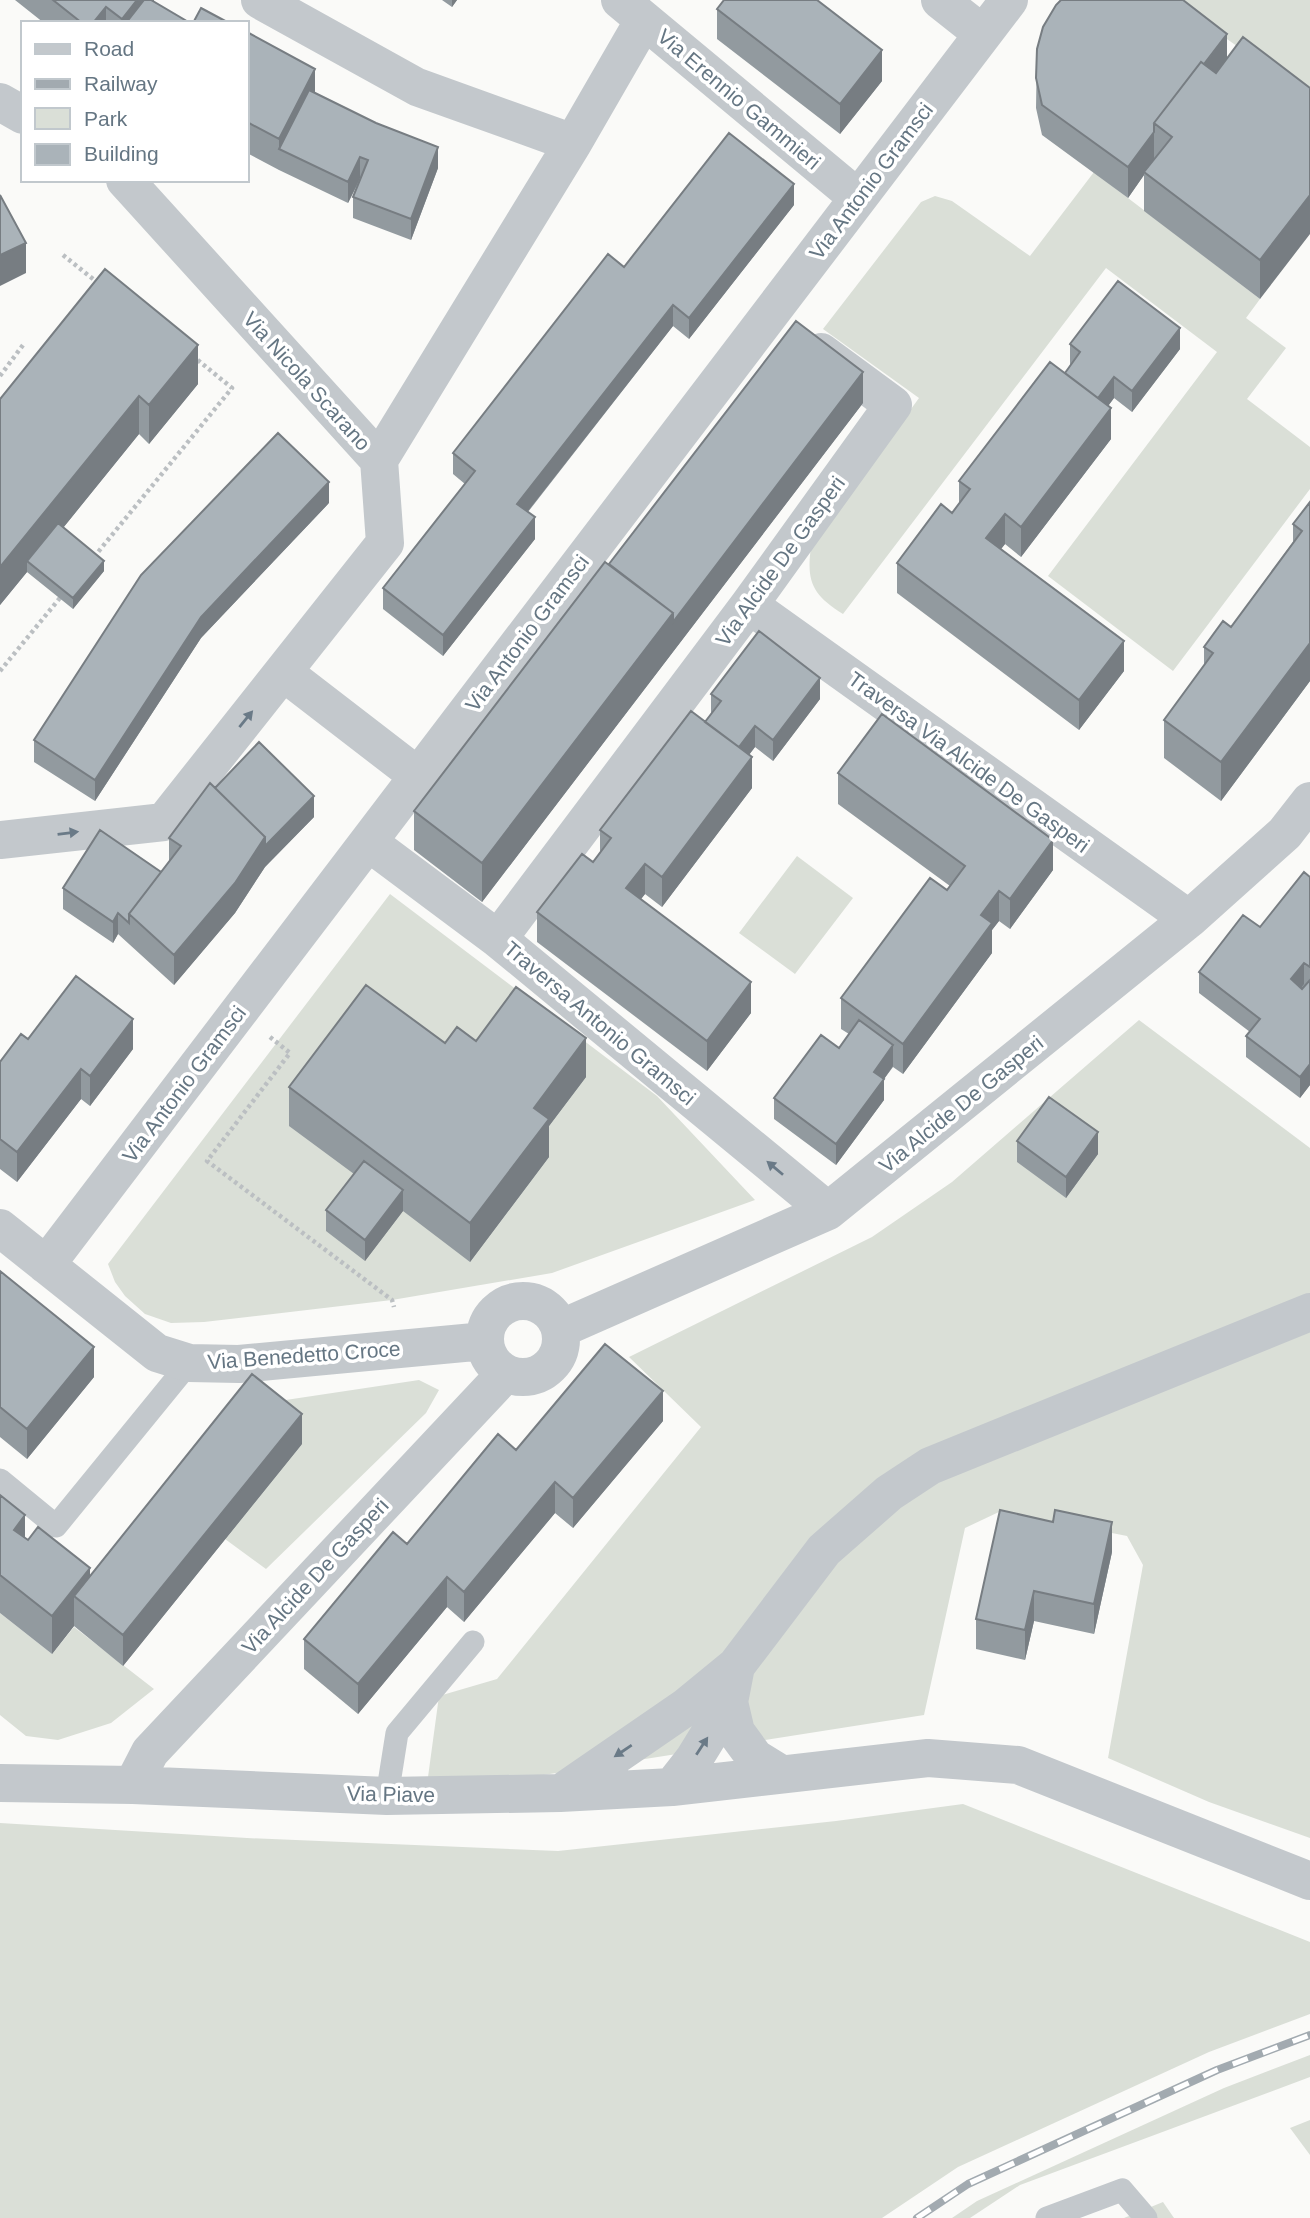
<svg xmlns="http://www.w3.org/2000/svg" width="1310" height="2218" viewBox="0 0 1310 2218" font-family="Helvetica,sans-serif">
	<rect width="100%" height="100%" fill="#fafaf8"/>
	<path fill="#dadfd7" d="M1172 0H1310V98Z
		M1094 172 1260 299 1246 318 1286 348 1247 399 1310 447V489L1173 671 1048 576 1217 352 1106 268 843 614C813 595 806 582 811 547L919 398 823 329 921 202 935 196 952 201 1030 256Z
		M797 856 853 898 795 974 739 933Z
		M390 894 657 1096 755 1200 552 1273 392 1300 204 1322 171 1323 145 1314 125 1296 115 1282 108 1264Z
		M1139 1020 1310 1148V1838L1209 1802 1108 1758 1143 1565 1127 1536 1001 1511 965 1528 924 1715 499 1782 428 1777 439 1696 497 1679 701 1427 629 1357 872 1237 952 1182Z
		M419 1380 439 1390 426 1413 266 1569 225 1539 252 1405Z
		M0 1613 52 1654 74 1627 154 1689 111 1723 58 1740 26 1736 0 1715Z
		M963 1804 1310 1942V2014L1209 2052 958 2167 882 2218H0V1823L247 1838 558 1851 836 1821Z
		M1310 2055V2077L1020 2185 970 2218H952L977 2201 1224 2088Z
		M1310 2120V2155L1290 2128Z
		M1163 2202 1174 2218H1124Z"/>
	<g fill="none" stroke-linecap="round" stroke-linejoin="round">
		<path stroke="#bbbfc2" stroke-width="4.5" stroke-dasharray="3.5 3.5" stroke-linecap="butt" d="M63 255 98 283
			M0 376 23 345
			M94 557 232 388 194 357
			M0 671 64 593
			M270 1037 290 1053 207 1161 392 1300 394 1307"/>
		<path stroke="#c3c8cc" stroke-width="23" d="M0 1480 56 1526 189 1363
			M387 1796 397 1733 473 1642
			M1047 2218 1122 2190 1146 2218"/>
		<path stroke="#c3c8cc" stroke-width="38" d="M260 0 417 87 573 143 644 20
			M620 0 858 198
			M940 0 983 34
			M0 102 23 115
			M379 460 573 143
			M749 605 1189 919
			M283 672 418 776
			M0 840 164 822 385 543 379 460 125 180
			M368 842 498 939 828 1211
			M498 939 749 605 893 405 821 352
			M0 1228 157 1353 189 1363 239 1364 485 1341
			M46 1265 1009 0
			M485 1339a38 38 0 1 1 76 0a38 38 0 1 1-76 0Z
			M560 1329 828 1211 1189 919 1285 833 1310 801
			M736 1666 729 1702 736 1732 755 1758 781 1774
			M0 1783 133 1785 387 1796 560 1793 672 1787 928 1758 1018 1765 1310 1881
			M133 1785 150 1752 506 1373
			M672 1787 694 1759 729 1702
			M561 1793 686 1707 736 1666 824 1550 889 1493 930 1466 1310 1312"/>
		<defs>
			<path id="rail" d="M917 2218 968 2184 1217 2070 1310 2035"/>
		</defs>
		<use href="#rail" stroke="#a2aab0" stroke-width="8"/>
		<use href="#rail" stroke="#fff" stroke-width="5" stroke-dasharray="16" stroke-linecap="butt"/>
	</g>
	<path fill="#929a9f" d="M15 0H154V2L190 23H44Z
		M442 0H457L452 7Z
		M717 9 882 81 840 134 717 39Z
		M247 32 315 94 438 168 411 240 353 218V197L361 178 348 203 279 170 247 153Z
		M1037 49 1227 58 1310 88 1260 299 1144 211V175L1128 198 1042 135 1036 108Z
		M794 205 689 339 673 326 528 512 535 539 443 656 383 609V588L465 484 453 474V453L624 267Z
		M1070 344 1180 349 1132 412 1114 398 1108 406 1111 439 1021 557 1005 544 1001 549 1124 671 1079 730 897 593V563L952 513 959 503V481L1065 373 1070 366Z
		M198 384 149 444 139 434 63 528 104 571 73 609 27 572 0 605V399Z
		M863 403 482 902 414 850V811L609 564Z
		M1310 502V681L1221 801 1164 758V720L1204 665V647L1231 627 1293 542V524Z
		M329 503 201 638 95 801 34 762V740Z
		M711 694 820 699 773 761 755 747 749 755 752 788 662 907 645 894 641 899 751 1013 707 1071 537 942V912L593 862 600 852V830L705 722 711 715Z
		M838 773 1053 870 1010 929 999 921 992 930V953L903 1074 893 1067 884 1079V1100L836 1165 774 1119V1098L839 1048 849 1034 841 1029V998L950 886 838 804Z
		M215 788 314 817 265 867 235 913 174 985 118 934 113 943 63 909V888L161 872 169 862V838Z
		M1310 877V1085L1300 1098 1246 1057V1036L1250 1032 1199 993V972L1260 927Z
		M28 1039 133 1049 90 1106 81 1099 17 1182 0 1169V1062Z
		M476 1041 586 1077 549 1126V1157L470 1262 403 1211 365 1261 326 1231V1210L354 1174 289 1126V1087L445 1043Z
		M1017 1141 1098 1154 1066 1198 1017 1162Z
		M0 1271 94 1377 27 1459 0 1437Z
		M663 1421 573 1528 555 1513 464 1622 447 1607 358 1714 304 1669V1639L407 1544 516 1450Z
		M302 1444 123 1666 74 1626 52 1654 0 1613V1495L25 1538 90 1577Z
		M1112 1552 1094 1634 1034 1621 1025 1660 976 1649V1619Z"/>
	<path fill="#777d82" d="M137 0H154V9L143 23H122V19Z
		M452 0H457L452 7Z
		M106 7V23H93Z
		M1227 34V64L1172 137 1158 126Z
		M882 50V81L840 134V104Z
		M315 69V99L279 149V139Z
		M1154 132V162L1144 172V175L1128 198V167Z
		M438 147V168L411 240V219Z
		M360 157V178L348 203V182Z
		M794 184V205L689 339V318Z
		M1310 195V234L1260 299V260Z
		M26 243V273L0 286V255Z
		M673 305V326L517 525V504Z
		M1180 328V349L1132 412V391Z
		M198 345V384L149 444V405Z
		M863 372V403L482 902V863L673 613Z
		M1114 377V398L1094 425V404Z
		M139 396V434L33 565 27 561V572L0 605V567Z
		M1111 408V439L1021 557V527Z
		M329 482V503L201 638 95 801V780L201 617Z
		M1005 514V544L986 568V538Z
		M535 517V539L443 656V635Z
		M104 561V571L73 609V598Z
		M1124 641V671L1079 730V700Z
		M1310 643V681L1221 801V762Z
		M820 678V699L773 761V740Z
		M755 726V747L734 774V753Z
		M752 757V788L662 907V877Z
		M314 796V817L265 867V846Z
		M265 837V867L235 913 174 985V955Z
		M1053 840V870L1010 929V899Z
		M645 864V894L626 918V888Z
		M999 891V921L992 930V953L903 1074V1044L981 915Z
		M118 913V934L113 943V922Z
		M1304 963V984L1291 1001V979Z
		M751 982V1013L707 1071V1041Z
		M133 1019V1049L90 1106V1076Z
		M586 1038V1077L549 1126V1157L470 1262V1223L534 1108Z
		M893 1045V1066L884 1079V1100L836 1165V1144L874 1072Z
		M1310 1064V1085L1300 1098V1077Z
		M81 1069V1099L17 1182V1152Z
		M1098 1132V1154L1066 1198V1177Z
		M403 1190V1211L365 1261V1240Z
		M94 1347V1377L27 1459V1429Z
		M663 1391V1421L573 1528V1498Z
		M302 1414V1444L123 1666V1635Z
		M555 1482V1513L464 1622V1592Z
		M25 1515V1554L14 1530Z
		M1112 1522V1552L1094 1634V1604Z
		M90 1568V1607L74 1596V1626L52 1654V1616Z
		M447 1577V1607L358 1714V1684Z
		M1034 1591V1621L1025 1660V1630Z"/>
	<path fill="#aab3b9" stroke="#777d82" stroke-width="2" d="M53 0H137L122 19 106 7 93 23H82Z
		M144 0H151L190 23H126Z
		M724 0H817L882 50 840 104 717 9Z
		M1061 0H1183L1227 34 1204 64 1201 62 1154 123V132L1128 167 1042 105 1036 78 1037 49 1043 27 1056 5Z
		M201 8 229 23H193Z
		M247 32 315 69 279 139 247 122Z
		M1243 37 1310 88V195L1260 260 1144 172 1172 137 1154 123 1201 62 1216 73Z
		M309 90 376 123 438 147 411 219 353 197 368 160 360 157 348 182 279 149Z
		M729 133 794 184 689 318 673 305 517 504 535 517 443 635 383 588 475 471 453 453 608 254 624 267Z
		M0 195 26 243 0 255Z
		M105 269 198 345 149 405 139 396 0 567V399Z
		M1118 281 1180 328 1132 391 1114 377 1098 398 1065 373 1080 352 1070 344Z
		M796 321 863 372 673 622V613L609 564Z
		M1050 362 1111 408 1021 527 1005 514 986 538 1124 641 1079 700 897 563 941 504 952 513 970 489 959 481Z
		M278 433 329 482 201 617 95 780 34 740 141 575Z
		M1310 502V643L1221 762 1164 720 1213 653 1204 647 1223 621 1231 627 1302 531 1293 524Z
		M58 523 104 561 73 598 27 561Z
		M605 562 673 613 482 863 414 811Z
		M759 631 820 678 773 740 755 726 739 747 705 722 721 701 711 694Z
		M691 711 752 757 662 877 645 864 626 888 751 982 707 1041 537 912 582 854 593 862 611 838 600 830Z
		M882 714 1053 840 1010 899 999 891 981 915 992 923 903 1044 841 998 930 878 947 890 965 866 838 773Z
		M259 742 314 796 265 846V837L215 788Z
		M210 783 265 837 235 883 174 955 129 914 181 846 169 838Z
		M100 830 161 872 129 914V923L118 913 113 922 63 888Z
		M1304 872 1310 877V967L1304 963 1291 979 1302 989 1310 980V1064L1300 1077 1246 1036 1260 1019 1199 972 1243 915 1260 927Z
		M76 976 133 1019 90 1076 81 1069 17 1152 0 1139V1062L21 1034 28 1039Z
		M366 985 445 1043 457 1027 476 1041 516 987 586 1038 534 1108 549 1119 470 1223 289 1087Z
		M859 1020 893 1045 874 1072 884 1079 836 1144 774 1098 821 1035 839 1048Z
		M1049 1097 1098 1132 1066 1177 1017 1141Z
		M364 1161 403 1190 365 1240 326 1210Z
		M0 1271 94 1347 27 1429 0 1407Z
		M605 1344 663 1391 573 1498 555 1482 464 1592 447 1577 358 1684 304 1639 393 1532 407 1544 498 1434 516 1450Z
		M252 1374 302 1414 123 1635 74 1596Z
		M0 1495 25 1515 14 1530 28 1540 38 1527 90 1568 52 1616 0 1575Z
		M1000 1510 1053 1522 1055 1510 1112 1522 1094 1604 1034 1591 1025 1630 976 1619Z"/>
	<defs><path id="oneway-solid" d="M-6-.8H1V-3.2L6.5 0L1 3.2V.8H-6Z" transform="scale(1.75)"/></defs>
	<g fill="#6a7a87">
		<use href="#oneway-solid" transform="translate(246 719) rotate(-51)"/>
		<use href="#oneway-solid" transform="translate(68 833) rotate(-7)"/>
		<use href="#oneway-solid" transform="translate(775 1168) rotate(-140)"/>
		<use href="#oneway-solid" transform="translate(702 1746) rotate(-57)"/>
		<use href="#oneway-solid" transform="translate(623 1751) rotate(146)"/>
	</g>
	<g text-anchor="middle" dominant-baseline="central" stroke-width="7" stroke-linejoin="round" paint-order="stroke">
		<g font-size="21" fill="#657683" stroke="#fff">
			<text transform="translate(739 99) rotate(40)">Via Erennio Gammieri</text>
			<text transform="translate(871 181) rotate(-53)">Via Antonio Gramsci</text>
			<text transform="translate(307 381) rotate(48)">Via Nicola Scarano</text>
			<text transform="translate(780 561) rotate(-54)">Via Alcide De Gasperi</text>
			<text transform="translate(527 633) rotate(-53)">Via Antonio Gramsci</text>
			<text transform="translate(969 762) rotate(36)">Traversa Via Alcide De Gasperi</text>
			<text transform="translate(600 1023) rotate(40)">Traversa Antonio Gramsci</text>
			<text transform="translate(184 1084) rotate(-53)">Via Antonio Gramsci</text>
			<text transform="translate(961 1104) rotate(-39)">Via Alcide De Gasperi</text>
			<text transform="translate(304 1355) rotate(-4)">Via Benedetto Croce</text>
			<text transform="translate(315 1576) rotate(-47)">Via Alcide De Gasperi</text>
			<text transform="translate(391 1794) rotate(1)">Via Piave</text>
		</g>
	</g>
	<rect x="21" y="21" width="228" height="161" fill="#ffffff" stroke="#c1c8cd" stroke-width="2"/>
	<rect x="35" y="44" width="35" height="10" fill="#c3c8cc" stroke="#c1c8cd" stroke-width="2"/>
	<text x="84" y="56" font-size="21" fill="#657683">Road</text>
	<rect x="35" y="79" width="35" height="10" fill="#a2aab0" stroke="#c1c8cd" stroke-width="2"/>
	<text x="84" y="91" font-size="21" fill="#657683">Railway</text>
	<rect x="35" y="108" width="35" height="21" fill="#dadfd7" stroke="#c1c8cd" stroke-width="2"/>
	<text x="84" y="126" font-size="21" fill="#657683">Park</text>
	<rect x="35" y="144" width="35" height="21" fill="#aab3b9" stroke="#c1c8cd" stroke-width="2"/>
	<text x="84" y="161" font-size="21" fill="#657683">Building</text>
</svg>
